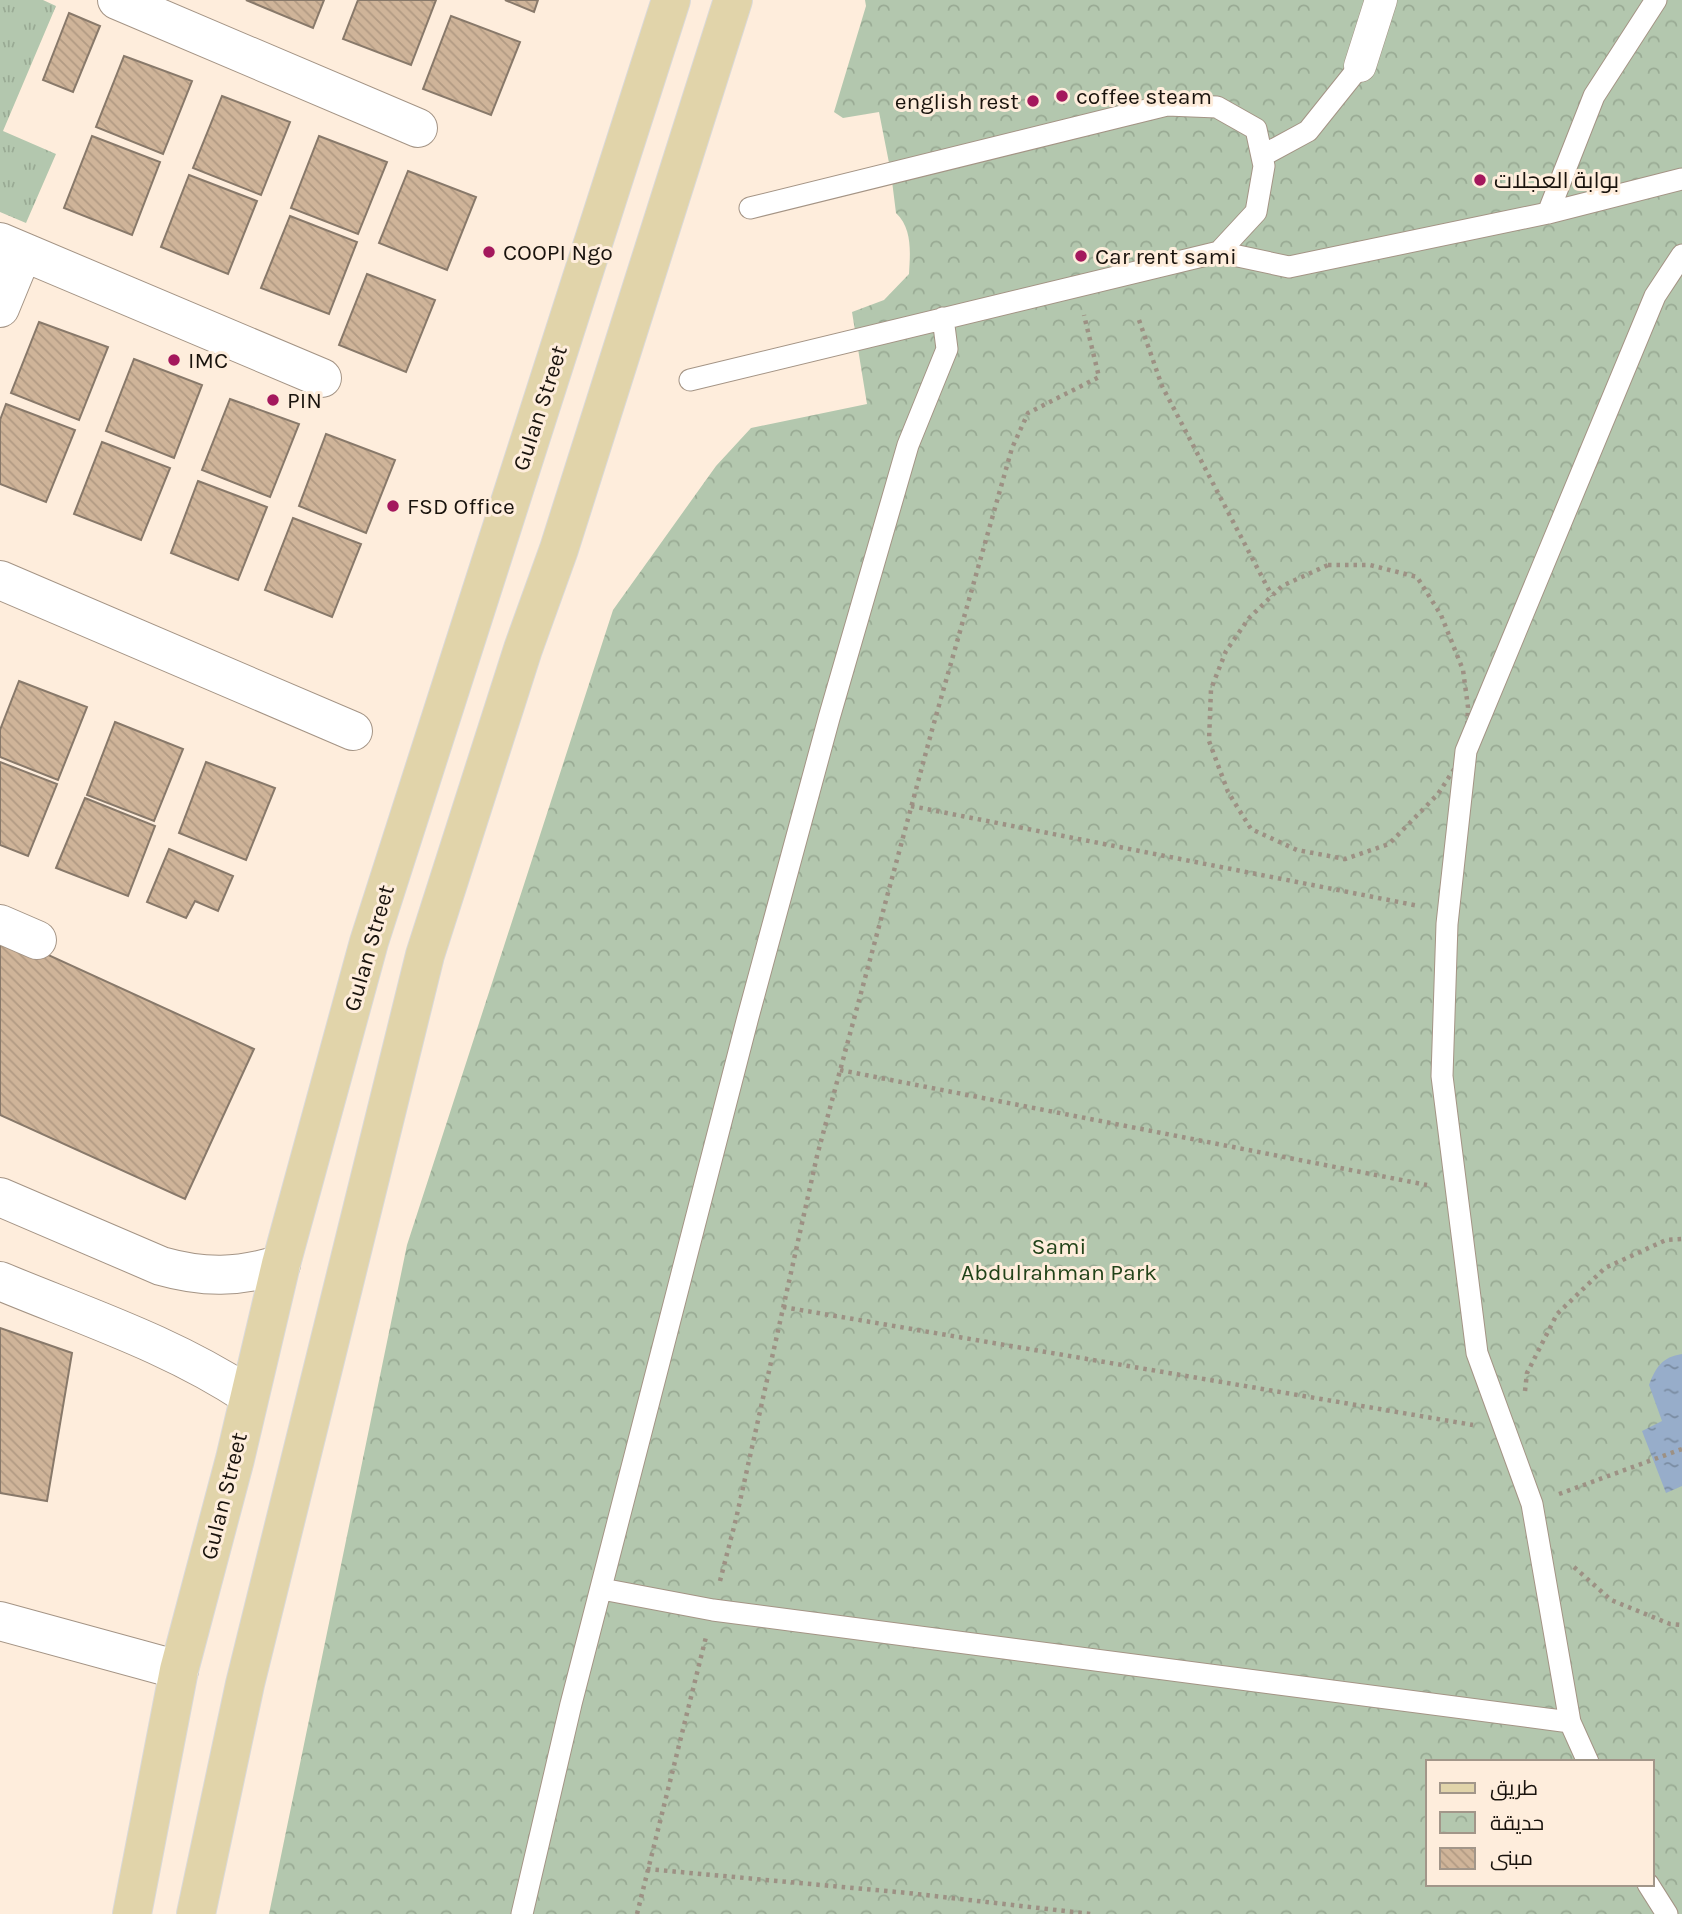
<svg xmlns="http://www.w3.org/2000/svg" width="1682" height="1914" viewBox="0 0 1682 1914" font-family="Karla,Cairo,sans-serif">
	<defs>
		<pattern id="grass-tufts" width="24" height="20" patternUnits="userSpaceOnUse" patternTransform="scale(1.75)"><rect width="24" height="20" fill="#b3c7ae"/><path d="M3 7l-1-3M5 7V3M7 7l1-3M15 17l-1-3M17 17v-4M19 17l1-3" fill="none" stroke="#99aa94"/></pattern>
		<pattern id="park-crowns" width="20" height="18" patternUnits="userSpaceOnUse" patternTransform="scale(1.75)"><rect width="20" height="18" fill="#b3c7ae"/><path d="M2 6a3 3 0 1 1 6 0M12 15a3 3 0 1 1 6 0" fill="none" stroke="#99aa94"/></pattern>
		<pattern id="water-ripples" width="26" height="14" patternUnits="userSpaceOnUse" patternTransform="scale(1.75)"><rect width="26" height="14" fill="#97adca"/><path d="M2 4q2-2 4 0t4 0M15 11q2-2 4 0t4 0" fill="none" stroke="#7a8ca2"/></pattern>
		<pattern id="building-back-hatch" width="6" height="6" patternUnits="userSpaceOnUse" patternTransform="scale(1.75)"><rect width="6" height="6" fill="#cfb499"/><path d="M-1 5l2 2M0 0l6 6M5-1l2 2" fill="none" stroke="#b19a83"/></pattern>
	</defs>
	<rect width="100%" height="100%" fill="#feeddc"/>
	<path fill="url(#grass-tufts)" d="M0 0H43L56 6 3 131 56 154 26 223 0 212Z"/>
	<path fill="url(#park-crowns)" fill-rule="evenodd" d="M865 0H1682V1914H269L407 1245 613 610 716 466 751 428 867 404 852 312 884 300 909 274C910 254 913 229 896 213L891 173 879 112 843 118 834 112 866 6ZM1428 1762H1652V1884H1428Z"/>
	<path fill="url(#water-ripples)" d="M1682 1354V1486L1666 1493 1642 1431 1662 1421 1649 1385C1656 1367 1662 1357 1682 1354Z"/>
	<path fill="url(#building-back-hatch)" stroke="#88796a" stroke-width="2" d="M246 0H324L313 28Z
		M358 0H436L411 65 343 39Z
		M505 0H538L534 12Z
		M69 13 100 26 73 92 43 80Z
		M451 16 520 42 491 115 423 89Z
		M124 56 192 81 163 154 96 127Z
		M222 96 290 122 261 195 193 168Z
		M92 136 160 162 132 235 64 208Z
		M319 136 387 162 358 234 291 208Z
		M408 171 476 197 447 270 379 243Z
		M189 175 257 201 228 274 161 247Z
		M290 216 357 242 329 314 261 288Z
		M367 274 435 300 406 372 339 345Z
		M39 322 108 347 79 420 11 393Z
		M134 359 202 385 174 458 106 431Z
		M230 399 299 424 270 497 202 470Z
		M6 404 75 430 46 502 0 484V420Z
		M326 434 395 460 366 533 299 506Z
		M102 442 170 468 141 540 74 514Z
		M198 481 267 507 238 580 171 553Z
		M293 518 361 544 332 617 265 590Z
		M19 681 87 707 58 780 0 757V730Z
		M115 722 183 749 154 821 87 795Z
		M0 762 57 784 28 856 0 845Z
		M206 762 275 788 246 860 179 833Z
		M85 798 155 826 128 896 56 868Z
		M169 849 233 876 218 911 195 901 186 918 147 902Z
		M0 933 254 1049 185 1199 0 1115Z
		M0 1328 72 1353 47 1501 0 1493Z"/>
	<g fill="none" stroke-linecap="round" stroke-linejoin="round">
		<defs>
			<path id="service" d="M1262 156 1308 131 1360 66
				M1548 213 1594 96 1656 0
				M1219 252 1289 267 1548 213 1682 179
				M690 380 1219 252 1256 212 1264 166 1256 129 1217 107 1167 105 750 208
				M602 1589 713 1610 1570 1722
				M1588 1762 1570 1722 1532 1504 1477 1353 1442 1076 1447 924 1466 751 1655 296 1682 255
				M1648 1884 1667 1914
				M522 1914 571 1704 748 1017 829 718 908 445 947 349 943 318"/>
			<path id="pedestrian" d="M1360 66 1381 0"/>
			<path id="minor" d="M117 0 418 128
				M0 242 322 378
				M0 308 23 252
				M0 580 353 731
				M0 924 37 940
				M0 1621 179 1670"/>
			<path id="tertiary" d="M0 1197 161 1266C203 1278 239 1278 281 1264
				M0 1281C84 1316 173 1345 249 1396"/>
			<path id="primary" d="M132 1914 179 1670 235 1459 281 1264 369 942 671 0
				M196 1914 245 1684 425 955 523 649 559 549 733 0"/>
		</defs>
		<use href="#service" stroke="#a49485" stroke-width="23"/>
		<use href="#pedestrian" stroke="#a49485" stroke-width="33"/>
		<use href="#minor" stroke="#a49485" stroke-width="40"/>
		<use href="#tertiary" stroke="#a49485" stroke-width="40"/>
		<use href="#primary" stroke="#dad9d8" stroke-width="40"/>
		<path stroke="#9d9184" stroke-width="4.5" stroke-dasharray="3.5 5" stroke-linecap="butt" d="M1139 320 1162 386 1272 596
			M1328 565H1370L1417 577 1441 615 1463 670 1468 707 1466 751 1438 794 1389 844 1345 859 1297 850 1251 829 1228 792 1209 741 1211 689 1226 651 1249 618 1282 586Z
			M911 806 1419 906
			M840 1070 1427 1185
			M783 1307 1473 1425
			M1525 1391 1527 1373 1557 1314 1605 1268 1666 1240 1682 1239
			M1559 1494 1682 1449
			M1574 1567 1611 1600 1670 1624 1682 1625
			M720 1581 736 1519 817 1156 932 730 1012 448 1028 413 1099 377 1084 315
			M647 1869 908 1893 1091 1914
			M637 1914 706 1637"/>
		<use href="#service" stroke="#fff" stroke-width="21"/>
		<use href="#pedestrian" stroke="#fff" stroke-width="32"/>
		<use href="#minor" stroke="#fff" stroke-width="38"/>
		<use href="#tertiary" stroke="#fff" stroke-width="38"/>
		<use href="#primary" stroke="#e1d4aa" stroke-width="38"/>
	</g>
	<g fill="#a4185d" stroke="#feeddc" stroke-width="2.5">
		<circle cx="1062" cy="96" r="7"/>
		<circle cx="1033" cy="101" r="7"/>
		<circle cx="1480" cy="180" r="7"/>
		<circle cx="489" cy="252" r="7"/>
		<circle cx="1081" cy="256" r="7"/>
		<circle cx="174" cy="360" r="7"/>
		<circle cx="273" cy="400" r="7"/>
		<circle cx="393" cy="506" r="7"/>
	</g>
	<g text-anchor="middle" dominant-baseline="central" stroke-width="6" stroke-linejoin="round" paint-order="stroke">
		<g font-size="23" fill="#19130d" stroke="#feeddc" text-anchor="start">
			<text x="1076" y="96">coffee steam</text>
			<text x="1019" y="101" text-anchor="end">english rest</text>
			<text x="1494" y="180">بوابة العجلات</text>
			<text x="503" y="252">COOPI Ngo</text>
			<text x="1095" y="256">Car rent sami</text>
			<text x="188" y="360">IMC</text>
			<text x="287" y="400">PIN</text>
			<text x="407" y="506">FSD Office</text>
		</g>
		<g font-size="23" fill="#19130d" stroke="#feeddc">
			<text transform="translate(540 408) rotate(-72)">Gulan Street</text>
			<text transform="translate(369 948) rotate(-74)">Gulan Street</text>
			<text transform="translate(224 1496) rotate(-76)">Gulan Street</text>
		</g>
		<g font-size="23" fill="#214218" stroke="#feeddc">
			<text x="1059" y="1246">Sami<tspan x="1059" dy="26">Abdulrahman Park</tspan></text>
		</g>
	</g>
	<rect x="1426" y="1760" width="228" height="126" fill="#feeddc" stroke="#a29689" stroke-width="2"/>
	<rect x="1440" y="1783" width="35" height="10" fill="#e1d4aa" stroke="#a29689" stroke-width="2"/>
	<text x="1490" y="1795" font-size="21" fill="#19130d">طريق</text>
	<rect x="1440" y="1812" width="35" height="21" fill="url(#park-crowns)" stroke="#a29689" stroke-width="2"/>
	<text x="1490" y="1830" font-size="21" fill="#19130d">حديقة</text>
	<rect x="1440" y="1848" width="35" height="21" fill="url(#building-back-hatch)" stroke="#a29689" stroke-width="2"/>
	<text x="1490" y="1865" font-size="21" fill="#19130d">مبنى</text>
</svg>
